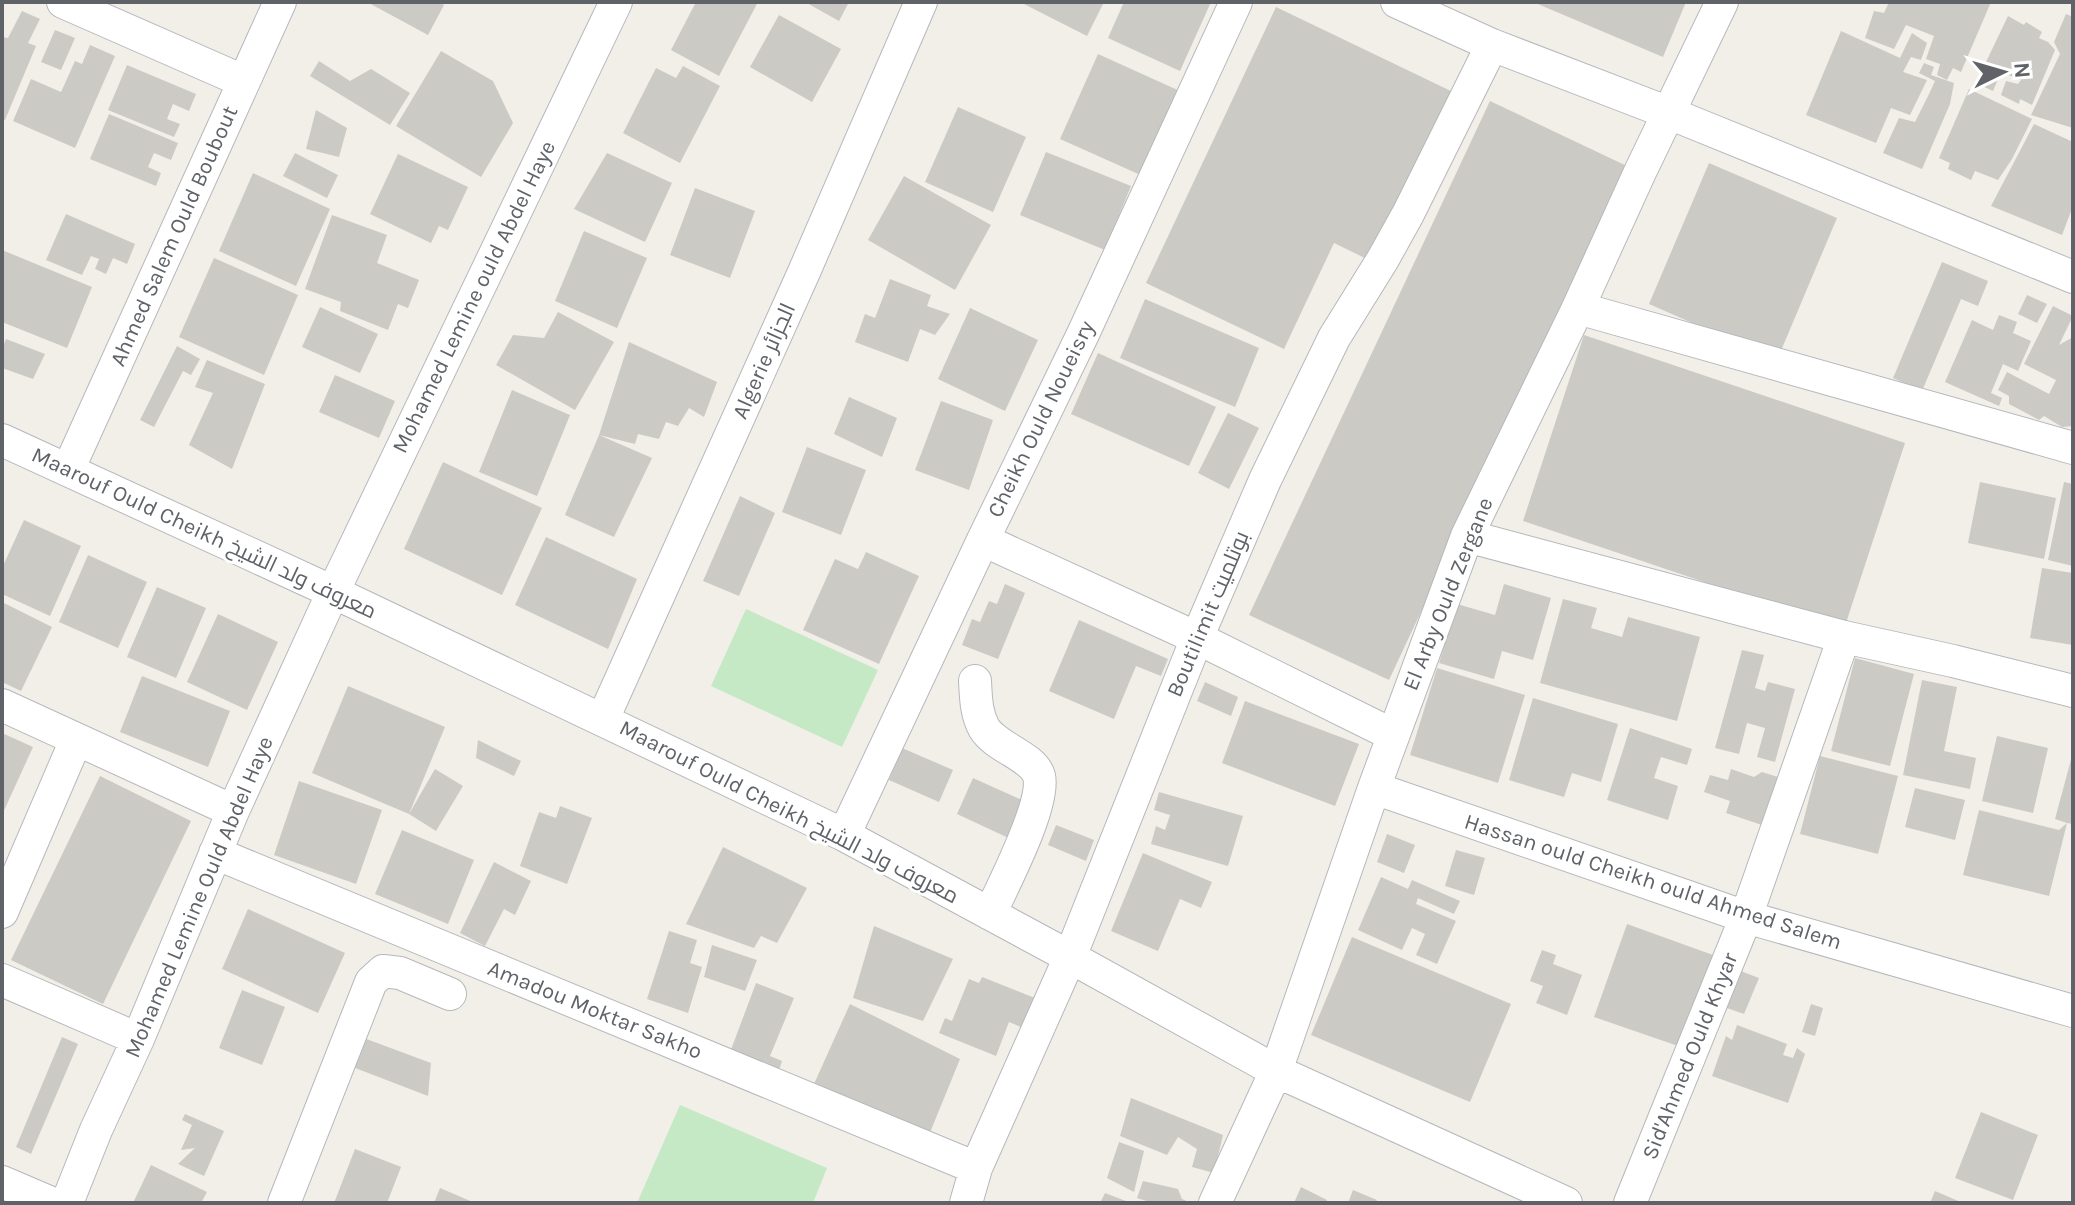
<svg xmlns="http://www.w3.org/2000/svg" width="2075" height="1205" viewBox="0 0 2075 1205" font-family="Karla,Cairo,sans-serif">
	<rect width="100%" height="100%" fill="#f1efe8"/>
	<path fill="#c5e8c5" d="M746 609 878 670 842 747 711 686Z
		M680 1105 827 1168 813 1203H637Z"/>
	<path fill="#cccac5" d="M367 2H439L444 5 428 35Z
		M696 2H758L719 76 671 50Z
		M805 2H849L839 21Z
		M1020 2H1104L1087 36Z
		M1124 2H1211L1180 71 1108 38Z
		M1533 2H1686L1663 57Z
		M1889 2H1991L1961 72 1953 68 1947 80 1937 75 1940 64 1926 59 1934 36 1906 25 1894 49 1865 38 1874 11 1884 13Z
		M1276 7 1453 92 1373 262 1334 243 1284 349 1146 283Z
		M22 11 40 19 28 43 36 46 5 120 2 119V37L8 38Z
		M2066 14 2073 17V128L2031 115 2060 54 2054 42Z
		M779 15 841 49 812 102 750 67Z
		M2008 16 2024 25 2026 22 2042 32 2039 38 2048 42 2055 50 2032 105 2020 99 2019 104 2001 95 2006 81 2018 84 2021 80 2001 72 1993 91 1976 83Z
		M55 30 75 38 61 70 41 62Z
		M1841 31 1900 58 1912 33 1927 43 1921 60 1911 57 1903 72 1927 80 1910 115 1891 108 1876 143 1806 115Z
		M90 45 115 56 75 148 13 121 31 79 61 92 75 61 82 64Z
		M441 51 493 81 513 123 481 177 396 126Z
		M1098 54 1182 92 1145 177 1060 139Z
		M319 61 350 81 371 69 410 93 390 125 310 76Z
		M1924 63 1934 67 1931 75 1954 83 1950 104 1922 169 1883 153 1899 118 1915 122 1929 94 1935 81 1919 73Z
		M127 65 196 94 189 111 173 104 167 119 180 124 174 137 108 110Z
		M683 66 720 86 680 163 623 133 656 68 676 78Z
		M1969 89 2032 119 2012 159 1998 180 1975 171 1971 180 1948 169 1950 163 1939 158Z
		M1490 101 1629 167 1389 680 1249 615Z
		M958 107 1026 137 993 212 925 182Z
		M316 110 347 128 339 157 306 149Z
		M109 114 178 143 171 160 154 153 148 167 161 173 156 186 90 159Z
		M2034 124 2073 142V206L2062 235 1991 206Z
		M1046 152 1131 186 1105 250 1020 215Z
		M295 153 338 175 327 198 283 176Z
		M607 153 672 183 645 242 574 209Z
		M398 154 468 187 448 230 439 226 431 243 370 214Z
		M1709 163 1837 218 1777 360 1649 304Z
		M253 173 330 209 296 286 219 251Z
		M904 176 991 225 955 290 868 240Z
		M695 188 755 211 730 278 670 255Z
		M66 214 135 244 127 264 113 258 106 274 95 269 99 259 91 256 82 275 46 260Z
		M332 215 387 235 377 263 419 280 408 308 398 304 388 330 340 311 341 302 305 289Z
		M584 231 647 258 617 328 555 301Z
		M2 250 92 287 67 348 2 322Z
		M214 258 298 295 264 375 179 337Z
		M1942 262 1988 281 1978 306 1961 299 1922 391 1893 378Z
		M890 279 931 295 927 306 950 314 935 335 920 329 908 362 855 342 865 314 875 318Z
		M2027 295 2047 304 2037 323 2018 314Z
		M1145 299 1259 348 1235 407 1120 358Z
		M2053 306 2073 316 2059 345 2073 337V426L2062 427 2044 416 2039 420 2009 404V396L1998 390 2007 372 2049 394 2056 380 2024 364Z
		M320 307 378 334 360 373 302 347Z
		M970 308 1038 340 1005 411 938 379Z
		M558 312 614 342 575 410 496 365 513 335 544 338Z
		M1999 315 2017 322 2013 333 2031 341 2018 371 2003 364 1991 393 2002 398 1999 406 1945 382 1972 320 1993 330Z
		M1584 335 1905 443 1844 629 1523 521Z
		M6 339 45 354 33 379 2 368V349Z
		M629 342 717 382 704 417 689 408 678 426 666 422 659 439 638 434 635 444 599 435Z
		M177 346 200 359 191 375 183 371 154 427 140 420Z
		M1098 353 1216 407 1189 466 1071 414Z
		M207 360 265 384 232 469 189 445 213 393 195 387Z
		M335 375 395 401 379 438 319 412Z
		M512 390 570 415 537 496 479 472Z
		M849 397 897 418 882 457 834 434Z
		M941 401 993 420 969 490 915 470Z
		M1228 413 1259 428 1229 489 1198 473Z
		M599 435 652 458 614 537 565 515Z
		M807 447 866 470 841 535 782 512Z
		M443 462 542 508 502 595 404 549Z
		M1980 482 2056 498 2044 559 1968 543Z
		M2064 482 2073 484V566L2048 560Z
		M740 496 775 513 739 596 703 581Z
		M24 520 81 546 50 616 2 594V568Z
		M546 537 637 579 608 649 515 605Z
		M866 552 919 576 879 664 803 630 835 559 858 569Z
		M88 555 147 582 118 648 59 622Z
		M2042 568 2073 573V645L2030 638Z
		M1005 584 1025 593 998 659 962 645 972 619 980 622 989 601 997 604Z
		M1504 584 1551 598 1533 660 1502 651 1494 679 1439 663 1457 604 1495 615Z
		M157 587 206 608 176 678 127 657Z
		M1563 599 1597 608 1591 628 1622 637 1628 617 1700 637 1677 721 1540 683Z
		M2 602 52 627 21 691 2 682Z
		M218 614 278 642 247 710 187 682Z
		M1079 620 1168 659 1161 676 1136 666 1114 719 1049 691Z
		M1742 650 1764 655 1755 688 1765 691 1768 682 1795 689 1775 762 1757 757 1765 728 1747 723 1739 754 1715 748Z
		M1855 658 1914 674 1890 766 1831 751Z
		M1437 668 1525 695 1498 783 1410 755Z
		M142 676 230 711 208 767 120 732Z
		M1922 680 1957 687 1944 751 1976 758 1970 789 1903 775Z
		M1205 682 1238 697 1231 716 1197 701Z
		M348 686 445 727 409 814 312 773Z
		M1533 698 1618 724 1601 782 1572 773 1564 797 1509 780Z
		M1245 701 1359 744 1335 806 1222 763Z
		M1630 728 1692 749 1687 765 1661 757 1654 778 1678 786 1668 820 1607 800Z
		M2 733 33 747 2 815Z
		M1997 736 2048 748 2033 813 1982 801Z
		M478 740 521 761 514 776 476 758Z
		M902 748 953 770 939 802 889 780Z
		M1820 756 1898 776 1878 854 1800 834Z
		M2072 756 2073 824 2067 823 2049 896 1963 875 1979 810 2059 830 2067 823 2055 819Z
		M435 769 463 786 436 831 409 814Z
		M1731 769 1754 777 1762 772 1778 777 1762 825 1726 813 1730 801 1704 792 1710 775 1728 780Z
		M100 776 191 821 103 1004 11 960Z
		M973 778 1031 804 1015 841 957 814Z
		M299 781 382 810 356 884 274 855Z
		M1915 788 1965 800 1955 840 1905 827Z
		M1159 792 1243 816 1228 866 1151 844 1156 826 1165 830 1170 815 1154 810Z
		M560 806 592 818 567 884 520 866 539 812 556 818Z
		M1056 825 1094 840 1086 861 1048 845Z
		M402 830 474 860 448 924 375 894Z
		M1387 834 1415 845 1404 873 1377 862Z
		M723 847 807 888 777 943 761 936 754 948 686 924Z
		M1456 850 1485 858 1474 895 1445 886Z
		M1143 853 1212 882 1201 908 1180 899 1158 951 1111 931Z
		M494 862 531 881 515 915 504 909 485 946 460 933Z
		M1381 877 1408 889 1412 880 1460 901 1454 914 1418 898 1416 904 1456 921 1437 964 1416 955 1425 934 1412 928 1402 950 1358 930Z
		M248 909 345 953 318 1013 222 969Z
		M1627 924 1713 955 1681 1047 1594 1017Z
		M874 926 953 959 923 1021 853 998Z
		M669 931 697 940 690 963 702 967 688 1013 647 999Z
		M1352 937 1511 1004 1470 1102 1311 1035Z
		M712 945 757 960 745 991 704 977Z
		M1542 950 1556 955 1553 964 1582 975 1567 1015 1536 1003 1543 986 1530 981Z
		M1738 970 1759 978 1744 1014 1724 1007Z
		M982 977 1035 998 1023 1028 1009 1022 996 1056 939 1033 945 1018 952 1021 969 979 979 983Z
		M756 983 794 998 770 1056 782 1061 778 1073 729 1055Z
		M242 990 285 1007 262 1065 219 1048Z
		M850 1004 960 1059 929 1135 814 1084Z
		M1811 1004 1823 1008 1815 1036 1802 1032Z
		M1737 1025 1787 1044 1783 1055 1793 1058 1797 1048 1805 1054 1788 1103 1712 1076 1726 1036 1732 1040Z
		M62 1037 78 1044 31 1154 16 1147Z
		M361 1037 431 1063 428 1096 350 1066Z
		M1131 1098 1223 1135 1214 1173 1192 1167 1197 1149 1178 1137 1167 1155 1120 1136Z
		M1981 1112 2038 1135 2013 1200 1955 1178Z
		M185 1114 224 1131 204 1176 178 1164 195 1148 181 1150 192 1125 182 1120Z
		M1119 1142 1144 1151 1134 1192 1107 1178Z
		M355 1149 401 1167 387 1203H334Z
		M151 1165 207 1192 201 1203H133Z
		M1143 1181 1178 1189 1182 1199 1191 1203H1153L1137 1198Z
		M1301 1187 1327 1200 1326 1203H1294Z
		M440 1188 475 1203H434Z
		M1353 1190 1377 1200 1375 1203H1348Z
		M1935 1191 1963 1203H1930Z
		M1105 1193 1131 1203H1100Z"/>
	<g fill="none" stroke-linecap="round" stroke-linejoin="round">
		<defs>
			<path id="minor" d="M63 2 243 81
				M1397 2 1492 45 1669 113 2073 277
				M1578 308 2073 448
				M2 440 333 592 844 835 1070 957 1276 1071 1566 1203
				M68 470 280 2
				M1467 536 1844 637 1953 661 2073 691
				M983 540 1197 638 1393 735
				M975 681C976 698 976 713 984 728 996 748 1033 756 1039 776 1046 804 1003 885 990 914
				M2 705 233 811
				M603 719 804 272 921 2
				M1374 788 1746 917 2073 1011
				M844 835 983 540 1083 334 1236 2
				M215 853 976 1168
				M2 912 76 740
				M2 980 138 1039
				M2 1182 51 1203
				M67 1203 96 1130 138 1039 233 811 333 592 616 2
				M284 1203 371 982 383 971 400 973 450 994
				M966 1203 976 1168 1070 957 1197 638 1265 480 1334 338 1383 259 1408 214 1492 45
				M1215 1203 1276 1071 1374 788 1467 536 1578 308 1640 172 1722 2
				M1630 1203 1746 917 1844 637"/>
		</defs>
		<use href="#minor" stroke="#b5b8bc" stroke-width="34"/>
		<use href="#minor" stroke="#fff" stroke-width="32"/>
	</g>
	<g text-anchor="middle" dominant-baseline="central" stroke-width="6" stroke-linejoin="round" paint-order="stroke">
		<g font-size="22" fill="#5f6368" stroke="#fff">
			<text transform="translate(174 236) rotate(-66)">Ahmed Salem Ould Boubout</text>
			<text transform="translate(474 297) rotate(-64)">Mohamed Lemine ould Abdel Haye</text>
			<text transform="translate(764 361) rotate(-66)">Algerie الجزائر</text>
			<text transform="translate(1041 419) rotate(-64)">Cheikh Ould Noueisry</text>
			<text transform="translate(204 533) rotate(25)">Maarouf Ould Cheikh معروف ولد الشيخ</text>
			<text transform="translate(1448 594) rotate(-68)">El Arby Ould Zergane</text>
			<text transform="translate(1208 614) rotate(-67)">Boutilimit بوتلميت</text>
			<text transform="translate(789 812) rotate(27)">Maarouf Ould Cheikh معروف ولد الشيخ</text>
			<text transform="translate(1653 882) rotate(18)">Hassan ould Cheikh ould Ahmed Salem</text>
			<text transform="translate(199 897) rotate(-67)">Mohamed Lemine Ould Abdel Haye</text>
			<text transform="translate(595 1010) rotate(22)">Amadou Moktar Sakho</text>
			<text transform="translate(1690 1056) rotate(-68)">Sid'Ahmed Ould Khyar</text>
		</g>
	</g>
	<rect width="2075" height="1205" fill="none" stroke="#5f6368" stroke-width="8"/>
	<g transform="translate(2003 72) rotate(85)" stroke="#ffffff" stroke-width="6" paint-order="stroke">
	<path d="M0-6L14 30L0 20L-14 30Z" fill="#5f6368"/>
	<text y="-12" font-size="22" font-weight="bold" text-anchor="middle" fill="#5f6368">N</text>
	</g>
</svg>
